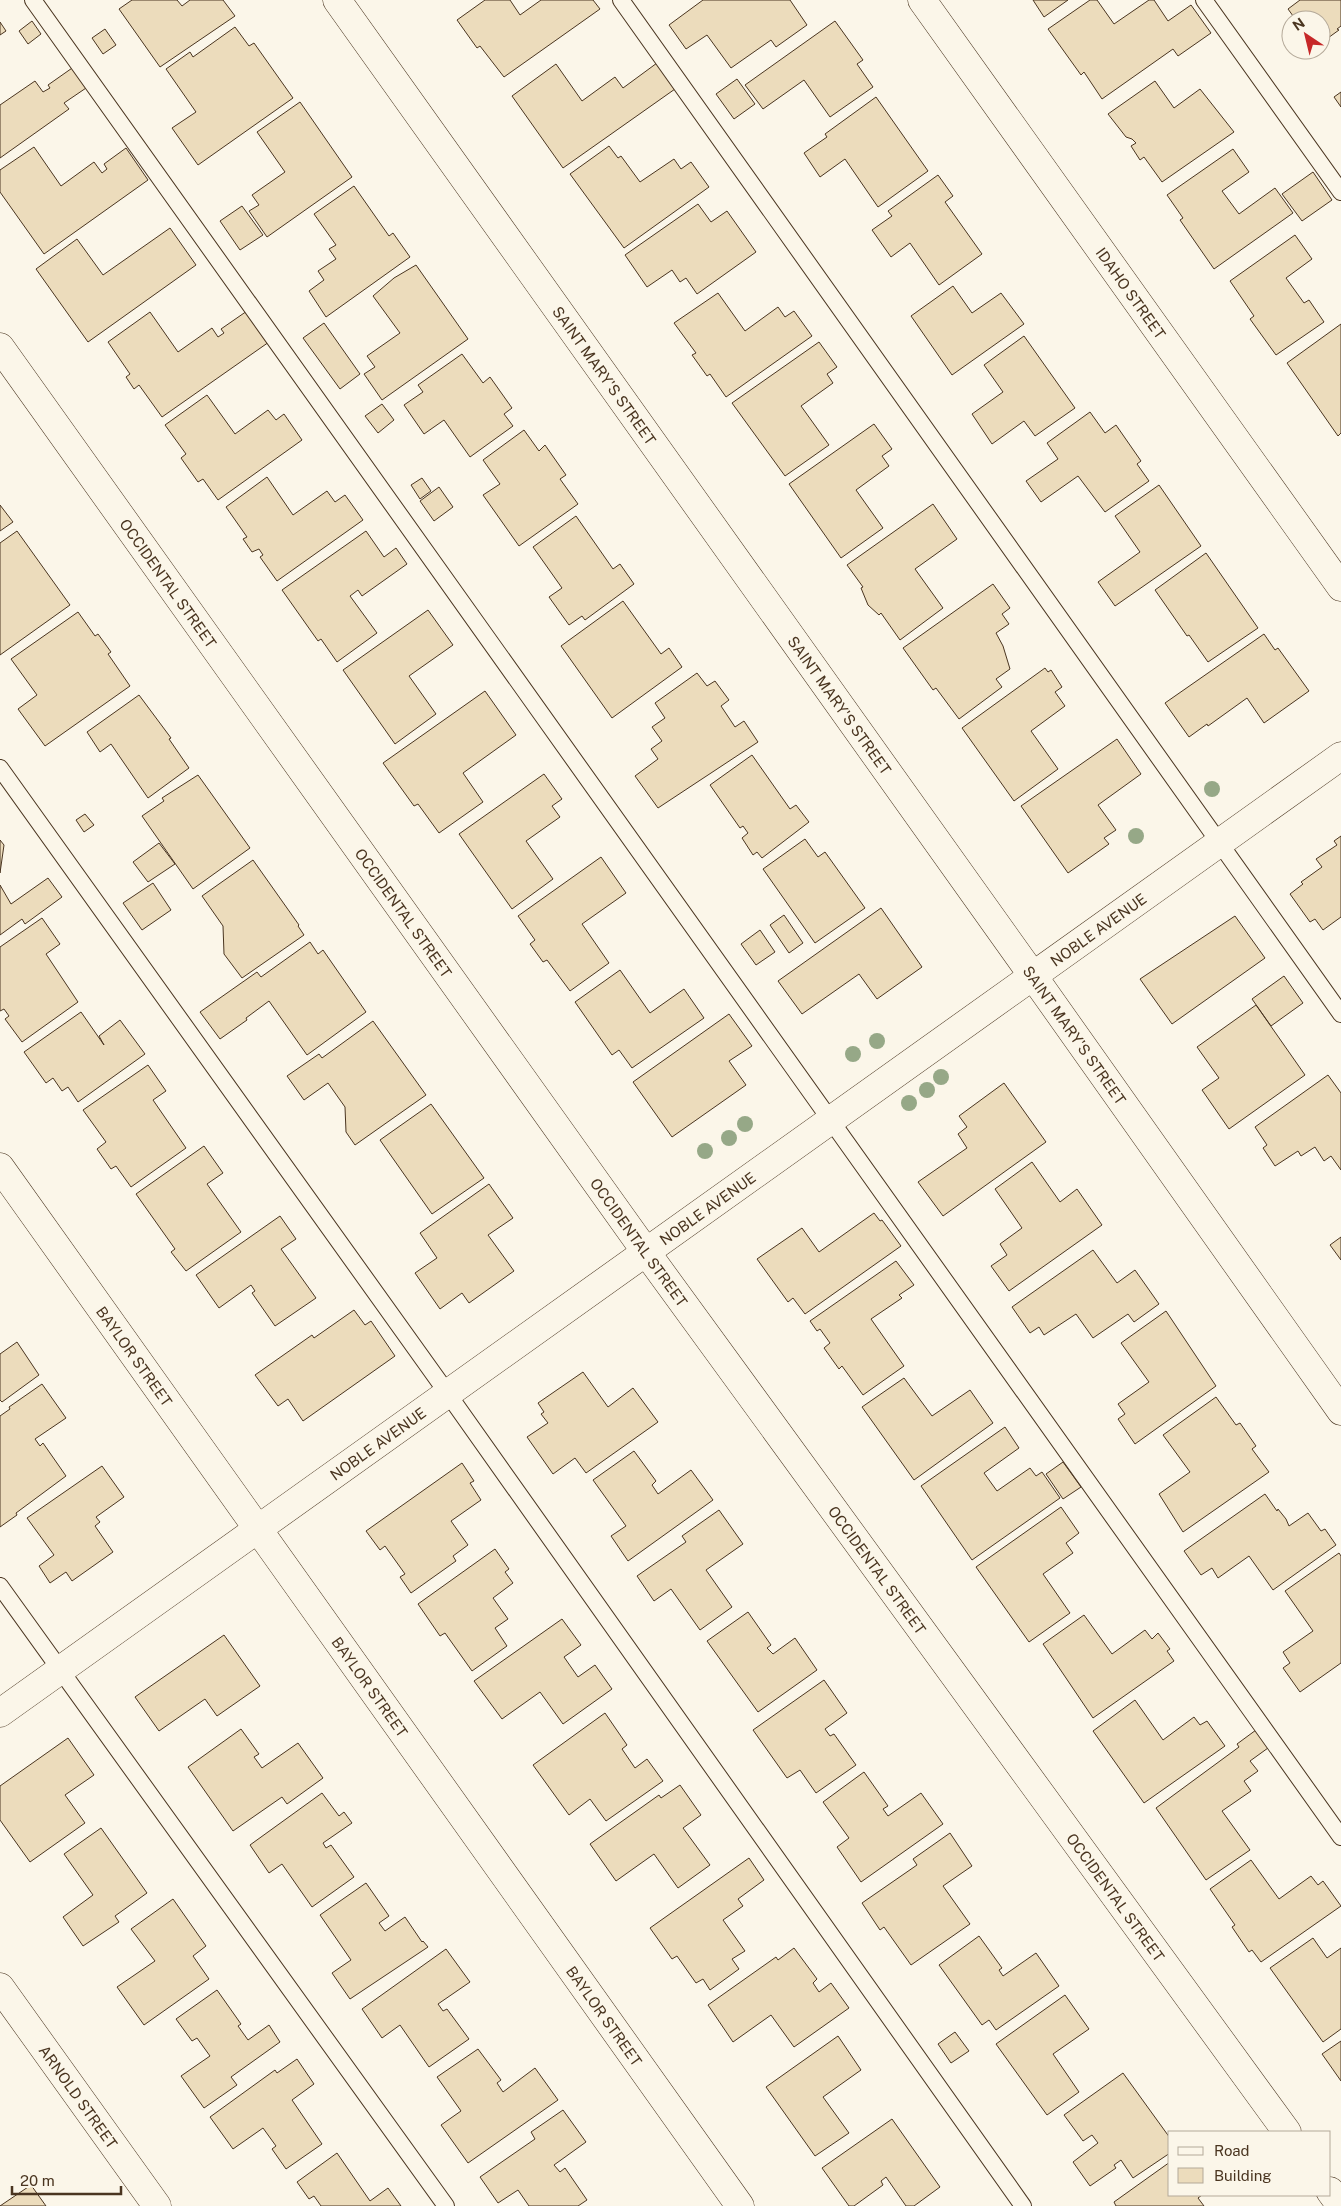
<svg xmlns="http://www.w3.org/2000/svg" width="1341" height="2206" viewBox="0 0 1341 2206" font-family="'Public Sans',sans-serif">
	<rect width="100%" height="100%" fill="#fbf6e9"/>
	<path fill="#ecdcbc" stroke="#4a3520" d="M132 0H177L182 6 190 0H223L235 16 160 67 119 9Z
		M485 0H510L520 15 541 0H593L600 9 504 77 480 46 477 48 457 20Z
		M703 0H790L807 25 776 47 771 40 731 68 707 35 686 49 669 25Z
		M1033 0H1068L1044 17Z
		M1090 0H1097L1114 24 1149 0H1154L1168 21 1191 5 1211 33 1178 56 1173 49 1102 99 1084 72 1081 75 1048 29Z
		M1300 0H1341V26L1337 29 1339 30 1321 43V20H1296L1288 9Z
		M32 21 41 34 28 44 19 31Z
		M835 21 863 60 857 64 873 87 830 117 804 80 763 109 745 85Z
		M0 22 6 31 0 35Z
		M235 27 249 46 254 43 293 98 198 165 172 128 196 112 166 69 190 52 193 57Z
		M105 29 116 45 103 54 92 38Z
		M657 63 675 89 563 168 512 96 556 64 582 101 615 77 623 88Z
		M75 66 89 86 64 103 69 109 0 158V105L35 81 43 92 50 88 48 85Z
		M737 79 755 104 734 119 716 94Z
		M1155 81 1174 108 1200 89 1234 132 1162 182 1144 157 1140 160 1131 146 1136 143 1132 139 1126 137 1108 114Z
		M1341 92V107L1334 97Z
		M876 97 928 171 878 207 845 159 820 177 804 153 827 137 825 134Z
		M300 102 352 177 267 237 249 211 259 205 252 195 285 172 257 132Z
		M609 146 618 158 621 156 640 182 674 159 681 169 691 162 709 187 624 248 570 174Z
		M34 147 61 186 94 162 102 173 107 169 104 164 126 148 148 180 44 254 0 192V170Z
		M1233 149 1249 172 1222 191 1239 214 1275 188 1293 213 1214 269 1180 220 1183 218 1167 195Z
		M1313 172 1332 200 1302 221 1282 194Z
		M938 175 953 196 945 202 982 254 939 285 910 243 891 257 872 230 892 216 888 211Z
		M354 186 389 236 393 233 410 257 326 317 309 291 324 280 318 271 336 259 329 249 336 245 314 214Z
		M698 204 711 222 727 211 756 252 697 294 686 278 680 282 672 270 647 287 625 255Z
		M242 206 263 235 240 250 220 221Z
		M170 228 196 265 88 342 36 269 77 239 103 275Z
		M1295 235 1312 259 1286 278 1304 303 1309 300 1324 322 1276 355 1250 319 1254 316 1230 281Z
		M416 265 468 339 382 400 364 374 375 367 367 356 400 333 373 296 394 278Z
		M953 286 972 313 1001 293 1024 324 952 375 911 316Z
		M718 293 745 331 778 307 785 317 794 311 812 336 726 397 710 374 707 376 692 355 696 353 674 323Z
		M247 311 269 342 162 417 139 385 134 389 126 377 130 374 108 342 150 312 178 352 212 328 218 337 224 333 221 329Z
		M324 323 360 374 340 389 303 338Z
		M1341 324V433L1338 436 1287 363Z
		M1024 336 1075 408 1035 436 1024 421 992 444 972 414 1003 392 984 365Z
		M819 342 837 367 827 374 833 383 801 406 829 445 785 476 732 403Z
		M462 354 483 383 490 377 512 408 504 414 513 426 470 457 444 420 424 434 404 405 423 392 418 385Z
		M207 395 235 434 268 410 276 420 284 414 302 440 218 500 203 479 198 482 181 458 186 454 165 425Z
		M382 404 394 420 378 433 365 416Z
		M1090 412 1105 433 1116 425 1141 461 1137 464 1149 481 1105 512 1078 476 1041 502 1026 481 1058 459 1047 443Z
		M874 424 892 449 882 456 889 466 856 490 883 528 841 558 789 484Z
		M524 430 539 451 545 445 566 475 560 479 578 504 519 546 483 495 500 484 483 460Z
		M267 477 293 515 327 491 335 502 345 495 363 520 277 581 260 557 263 555 259 549 252 552 243 539 247 537 226 507Z
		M422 478 431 491 420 499 411 485Z
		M1159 485 1201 546 1115 606 1098 582 1140 552 1115 516Z
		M439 487 453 507 434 521 420 501Z
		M933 504 957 539 915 569 943 608 900 640 881 613 879 615 868 605 861 588 863 587 847 565Z
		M0 505 13 522 0 531Z
		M576 516 613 569 620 564 634 584 585 620 582 616 569 625 549 597 562 588 533 547Z
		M17 531 70 605 0 655V543Z
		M366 531 384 557 396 548 407 564 362 596 358 590 350 596 377 633 337 662 321 639 318 641 282 590Z
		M1206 553 1258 628 1208 662 1189 635 1187 636 1155 590Z
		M993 584 1010 608 1002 614 1009 624 996 633 1003 646 1010 669 996 679 1002 687 959 719 936 688 933 690 903 648Z
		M623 601 661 654 669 648 682 667 612 718 561 646Z
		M428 610 453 645 409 676 436 714 395 744 343 670Z
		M78 612 95 636 98 634 111 652 108 654 130 686 45 746 18 709 37 695 11 659Z
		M1264 634 1275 650 1278 648 1309 691 1264 723 1247 698 1208 726 1207 724 1189 737 1165 703Z
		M1045 668 1048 672 1051 670 1062 687 1055 692 1065 706 1031 731 1058 769 1014 801 962 728Z
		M697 673 707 686 715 681 729 700 721 706 735 727 744 721 758 742 658 808 635 776 658 759 651 749 662 741 652 727 665 718 655 703Z
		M485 691 516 735 463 773 483 802 439 833 418 804 414 806 383 763Z
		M139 695 171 738 169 739 189 768 148 798 111 744 100 752 87 732Z
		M1117 739 1141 774 1098 805 1116 830 1104 838 1109 844 1068 873 1021 806Z
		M752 755 790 809 796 805 809 822 762 858 757 852 753 855 742 838 748 833 743 826 740 828 710 785Z
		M544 774 562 799 552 806 560 817 526 841 553 879 512 909 459 834Z
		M198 775 250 848 193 889 142 816 164 801 162 798Z
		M85 814 94 825 84 832 76 820Z
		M1341 836V917L1323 930 1315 919 1310 922 1290 894 1303 884 1301 882 1322 867 1316 859 1337 845 1334 841Z
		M805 839 818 857 825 852 865 908 815 943 763 869Z
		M0 840 4 845 0 873Z
		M159 843 175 864 148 882 133 862Z
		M601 857 626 893 582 924 609 963 570 991 547 960 543 962 530 944 535 940 518 916Z
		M253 860 299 925 298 926 304 935 242 978 224 954 223 926 202 896Z
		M48 878 62 897 25 924 22 919 0 935V885L11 904Z
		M153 883 171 910 142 930 123 903Z
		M881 908 922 967 877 999 859 974 802 1014 778 981Z
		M784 915 803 943 789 953 770 925Z
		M1235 916 1265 958 1172 1024 1140 979Z
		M42 918 60 944 46 954 78 1002 22 1042 5 1019 9 1016 4 1009 0 1011V947Z
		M760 930 775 952 756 965 741 944Z
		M310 942 318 954 323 950 366 1012 307 1055 269 1001 246 1018 247 1020 220 1039 200 1012 257 972 261 977Z
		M620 970 650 1013 684 989 704 1018 632 1068 619 1050 612 1055 575 1002Z
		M1284 976 1303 1003 1271 1026 1252 999Z
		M1256 1005 1305 1075 1229 1129 1202 1090 1219 1078 1197 1047Z
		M81 1012 104 1045 99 1036 120 1020 145 1054 78 1102 68 1087 62 1091 53 1078 46 1083 24 1052Z
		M729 1014 752 1046 729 1061 746 1085 672 1137 633 1082Z
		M373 1021 426 1095 355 1145 346 1132 345 1107 328 1083 304 1100 287 1076 319 1054 322 1058Z
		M148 1065 166 1091 153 1100 186 1148 131 1187 116 1166 111 1169 97 1149 106 1142 83 1110Z
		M1328 1075 1341 1093V1170L1331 1156 1324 1161 1315 1147 1301 1156 1298 1151 1275 1166 1263 1148 1267 1145 1255 1127Z
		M1004 1083 1046 1142 943 1216 918 1182 967 1148 958 1134 967 1127 959 1116Z
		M431 1104 484 1178 432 1214 380 1140Z
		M204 1146 223 1173 207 1184 241 1232 186 1271 171 1252 175 1249 136 1194Z
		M1032 1162 1060 1202 1077 1189 1102 1225 1009 1291 991 1266 1007 1255 1000 1244 1022 1228 995 1189Z
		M489 1184 513 1218 488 1235 514 1271 469 1303 462 1293 440 1309 415 1273 437 1258 420 1233Z
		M874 1213 880 1221 882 1220 901 1246 805 1314 793 1298 788 1302 757 1259 802 1228 819 1252Z
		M280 1216 296 1239 281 1249 316 1298 275 1326 252 1293 255 1291 251 1285 219 1308 196 1275Z
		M1341 1237V1260L1330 1245Z
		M1093 1250 1117 1283 1135 1270 1159 1304 1134 1322 1128 1314 1093 1338 1076 1314 1044 1335 1039 1327 1030 1333 1012 1307Z
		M896 1261 914 1285 899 1295 902 1298 871 1319 904 1366 863 1395 842 1366 839 1369 824 1348 830 1343 820 1329 817 1331 810 1321Z
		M354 1310 365 1325 371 1321 395 1356 303 1421 288 1399 278 1406 255 1375 312 1335 314 1338Z
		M1166 1311 1216 1386 1135 1444 1118 1419 1125 1414 1118 1404 1149 1382 1121 1343Z
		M17 1342 39 1375 2 1402 0 1400V1354Z
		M583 1372 608 1407 633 1388 658 1422 586 1473 575 1458 553 1474 527 1437 548 1423 541 1414 544 1412 538 1403Z
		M904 1378 932 1416 970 1390 993 1423 914 1480 862 1407Z
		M42 1384 66 1418 35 1439 40 1446 43 1443 66 1476 16 1513 17 1515 0 1527V1416L10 1409 9 1407Z
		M1216 1397 1236 1425 1240 1423 1256 1446 1252 1449 1269 1472 1183 1532 1159 1494 1190 1472 1163 1435Z
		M1005 1427 1019 1448 984 1473 997 1491 1030 1468 1036 1476 1042 1472 1060 1498 972 1560 921 1486Z
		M634 1451 656 1481 652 1485 658 1494 691 1470 713 1500 628 1561 611 1536 626 1526 593 1480Z
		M1063 1462 1081 1487 1063 1499 1046 1474Z
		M462 1463 474 1481 470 1483 481 1500 451 1521 468 1545 453 1556 456 1561 411 1593 400 1577 405 1574 385 1546 380 1550 366 1531Z
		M102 1466 124 1497 96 1517 100 1522 95 1526 113 1552 72 1581 66 1572 50 1583 39 1566 54 1555 27 1518Z
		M1265 1494 1277 1511 1278 1509 1286 1519 1289 1526 1308 1513 1321 1531 1325 1529 1336 1545 1273 1590 1249 1556 1218 1578 1212 1568 1201 1575 1184 1551Z
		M1061 1507 1079 1533 1066 1543 1073 1553 1043 1574 1070 1613 1029 1642 976 1567Z
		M719 1510 743 1544 706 1570 732 1607 700 1630 671 1589 654 1601 637 1576 686 1542 682 1536Z
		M495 1549 509 1569 505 1572 513 1583 493 1598 508 1619 495 1628 507 1646 472 1671 445 1633 440 1636 418 1604Z
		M1339 1553 1341 1556V1663L1300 1692 1283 1668 1290 1663 1283 1652 1313 1631 1285 1591Z
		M748 1612 771 1645 767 1648 773 1654 795 1638 817 1670 758 1712 707 1641Z
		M1084 1615 1112 1654 1145 1630 1152 1639 1158 1633 1170 1649 1167 1651 1174 1661 1093 1718 1043 1644Z
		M562 1619 581 1645 564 1657 578 1677 595 1665 612 1689 563 1724 540 1692 502 1719 474 1681Z
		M224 1635 260 1686 217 1716 205 1699 159 1731 135 1697Z
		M824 1680 847 1713 825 1729 830 1736 834 1734 856 1765 816 1793 800 1770 787 1778 753 1730Z
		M1135 1700 1163 1740 1194 1717 1200 1725 1207 1721 1225 1746 1144 1803 1093 1731Z
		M605 1713 627 1745 622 1749 635 1768 647 1759 663 1781 606 1821 590 1799 569 1815 533 1765Z
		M241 1729 259 1754 254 1757 262 1768 298 1743 323 1778 287 1804 282 1797 233 1831 188 1767Z
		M1256 1730 1268 1748 1250 1761 1258 1771 1244 1781 1251 1791 1222 1811 1250 1850 1206 1880 1156 1808 1239 1747 1237 1744Z
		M68 1738 94 1775 65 1795 85 1823 30 1862 0 1820V1786Z
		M864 1772 888 1806 883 1809 888 1816 921 1793 943 1824 861 1882 837 1847 849 1838 823 1802Z
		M680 1785 701 1815 683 1828 710 1865 678 1888 654 1854 616 1881 590 1844 659 1795 661 1798Z
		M322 1793 339 1816 344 1812 352 1823 323 1843 326 1848 331 1845 354 1877 312 1907 282 1864 269 1873 250 1845Z
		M101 1828 147 1893 115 1916 119 1922 83 1946 63 1917 93 1895 64 1854Z
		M950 1833 972 1866 943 1886 970 1924 911 1965 884 1927 880 1930 862 1903 917 1865 913 1859Z
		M749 1858 764 1880 738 1899 743 1906 723 1920 745 1951 732 1959 739 1969 710 1990 703 1979 696 1983 677 1956 672 1959 650 1928Z
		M1251 1860 1279 1899 1311 1876 1318 1885 1323 1881 1341 1906 1261 1962 1252 1950 1249 1952 1232 1927 1235 1925 1210 1889Z
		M366 1883 389 1916 379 1923 385 1931 405 1917 422 1942 423 1941 428 1947 350 1999 332 1973 351 1960 320 1915Z
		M173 1899 206 1946 193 1956 209 1979 144 2025 117 1987 155 1961 131 1929Z
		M979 1936 1002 1968 999 1970 1003 1976 1036 1953 1059 1986 996 2030 989 2020 982 2025 939 1965Z
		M1313 1938 1327 1958 1341 1948V2029L1323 2042 1270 1968Z
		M794 1948 817 1979 813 1983 819 1992 831 1983 849 2008 794 2047 771 2015 733 2042 708 2005 776 1957 778 1960Z
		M446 1949 470 1982 438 2004 443 2011 447 2009 469 2039 429 2067 400 2025 382 2038 362 2009Z
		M217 1990 241 2024 238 2026 248 2040 269 2025 280 2042 231 2077 237 2085 204 2108 181 2076 210 2056 197 2038 192 2041 176 2019Z
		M1065 1995 1089 2029 1053 2054 1079 2092 1047 2115 996 2044Z
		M955 2032 969 2051 951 2063 938 2044Z
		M838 2036 861 2070 823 2097 849 2133 815 2156 766 2087Z
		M1341 2041V2081L1322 2054Z
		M478 2049 501 2080 497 2083 503 2092 535 2068 558 2100 468 2163 441 2125 461 2111 437 2077Z
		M297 2059 314 2084 292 2100 322 2144 286 2169 272 2149 276 2146 263 2128 233 2149 210 2117 275 2070 277 2073Z
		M1123 2073 1170 2138V2153L1133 2178 1121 2160 1114 2165 1116 2168 1090 2186 1073 2162 1098 2143 1092 2135 1083 2141 1064 2115Z
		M563 2110 586 2142 554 2165 560 2172 565 2168 587 2200 578 2206H529L518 2190 498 2203 480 2177 535 2139 531 2132Z
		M892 2119 940 2187 914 2206H906L886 2177 881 2181 883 2185 854 2206H849L822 2168Z
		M337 2153 370 2201 388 2188 401 2206H321L314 2196 309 2199 297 2182Z
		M1170 2162V2195H1202L1198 2198 1204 2206H1116L1114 2202Z
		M31 2185 46 2206H0Z"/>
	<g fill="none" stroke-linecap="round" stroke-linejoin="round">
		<defs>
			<path id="service" d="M33 0 1341 1837
				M621 0 1341 1014
				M1204 0 1341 192
				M0 768 448 1394 1023 2206
				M0 1586 446 2206"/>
			<g id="minor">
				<path id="s1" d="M337 0 1033 976 1341 1411"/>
				<path id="s2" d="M922 0 1341 587"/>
				<path id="s3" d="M0 347 646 1252 1287 2132"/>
				<path id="s4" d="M0 1167 740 2206"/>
				<path id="s5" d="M0 1713 1341 756"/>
				<path id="s6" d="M0 1987 157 2206"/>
				<path d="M1330 2191 1341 2206"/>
			</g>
		</defs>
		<use href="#service" stroke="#4a3520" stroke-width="18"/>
		<use href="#minor" stroke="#4a3520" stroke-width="29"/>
		<use href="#service" stroke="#fbf6e9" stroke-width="16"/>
		<use href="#minor" stroke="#fbf6e9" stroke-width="28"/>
	</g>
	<g fill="#96a887">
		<circle cx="1212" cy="789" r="8"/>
		<circle cx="1136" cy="836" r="8"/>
		<circle cx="877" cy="1041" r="8"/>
		<circle cx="853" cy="1054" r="8"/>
		<circle cx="941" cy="1077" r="8"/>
		<circle cx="927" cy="1090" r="8"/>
		<circle cx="909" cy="1103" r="8"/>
		<circle cx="745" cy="1124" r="8"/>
		<circle cx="729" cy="1138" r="8"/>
		<circle cx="705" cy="1151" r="8"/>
	</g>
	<g text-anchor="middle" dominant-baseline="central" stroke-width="4" stroke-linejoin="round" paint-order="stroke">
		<g font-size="15" fill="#4a3520" stroke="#fbf6e9">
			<text stroke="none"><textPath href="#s2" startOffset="360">IDAHO STREET</textPath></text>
			<text stroke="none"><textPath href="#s1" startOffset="461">SAINT MARY'S STREET</textPath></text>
			<text stroke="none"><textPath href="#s3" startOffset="290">OCCIDENTAL STREET</textPath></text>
			<text stroke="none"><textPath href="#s1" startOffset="866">SAINT MARY'S STREET</textPath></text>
			<text stroke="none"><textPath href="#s3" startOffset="695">OCCIDENTAL STREET</textPath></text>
			<text stroke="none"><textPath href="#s5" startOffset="1349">NOBLE AVENUE</textPath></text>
			<text stroke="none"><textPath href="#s1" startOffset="1271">SAINT MARY'S STREET</textPath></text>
			<text stroke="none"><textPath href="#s5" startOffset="869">NOBLE AVENUE</textPath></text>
			<text stroke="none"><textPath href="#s3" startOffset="1100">OCCIDENTAL STREET</textPath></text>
			<text stroke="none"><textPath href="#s4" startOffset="232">BAYLOR STREET</textPath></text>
			<text stroke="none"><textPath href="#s5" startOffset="464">NOBLE AVENUE</textPath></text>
			<text stroke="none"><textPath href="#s3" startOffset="1505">OCCIDENTAL STREET</textPath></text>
			<text stroke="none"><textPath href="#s4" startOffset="638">BAYLOR STREET</textPath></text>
			<text stroke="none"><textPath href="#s3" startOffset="1910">OCCIDENTAL STREET</textPath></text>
			<text stroke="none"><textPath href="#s4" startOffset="1042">BAYLOR STREET</textPath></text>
			<text stroke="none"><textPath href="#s6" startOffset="135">ARNOLD STREET</textPath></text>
		</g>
	</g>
	<rect x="1168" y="2131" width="162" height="65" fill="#fbf6e9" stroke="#b4a999"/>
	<rect x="1178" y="2147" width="25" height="8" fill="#fbf6e9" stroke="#b4a999"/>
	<text x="1214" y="2156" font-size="15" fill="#4a3520">Road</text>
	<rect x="1178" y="2168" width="25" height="15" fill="#ecdcbc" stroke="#b4a999"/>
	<text x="1214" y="2181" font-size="15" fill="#4a3520">Building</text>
	<g transform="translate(1306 35) rotate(325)"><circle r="24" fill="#fbf6e9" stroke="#b4a999"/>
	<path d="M0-4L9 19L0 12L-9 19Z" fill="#c62828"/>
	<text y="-8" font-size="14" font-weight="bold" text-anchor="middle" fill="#4a3520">N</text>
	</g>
	<path d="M12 2186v8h109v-8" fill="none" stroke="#4a3520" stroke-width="2.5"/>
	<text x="20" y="2186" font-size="15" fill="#4a3520" stroke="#fbf6e9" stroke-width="4" paint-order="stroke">20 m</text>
</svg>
